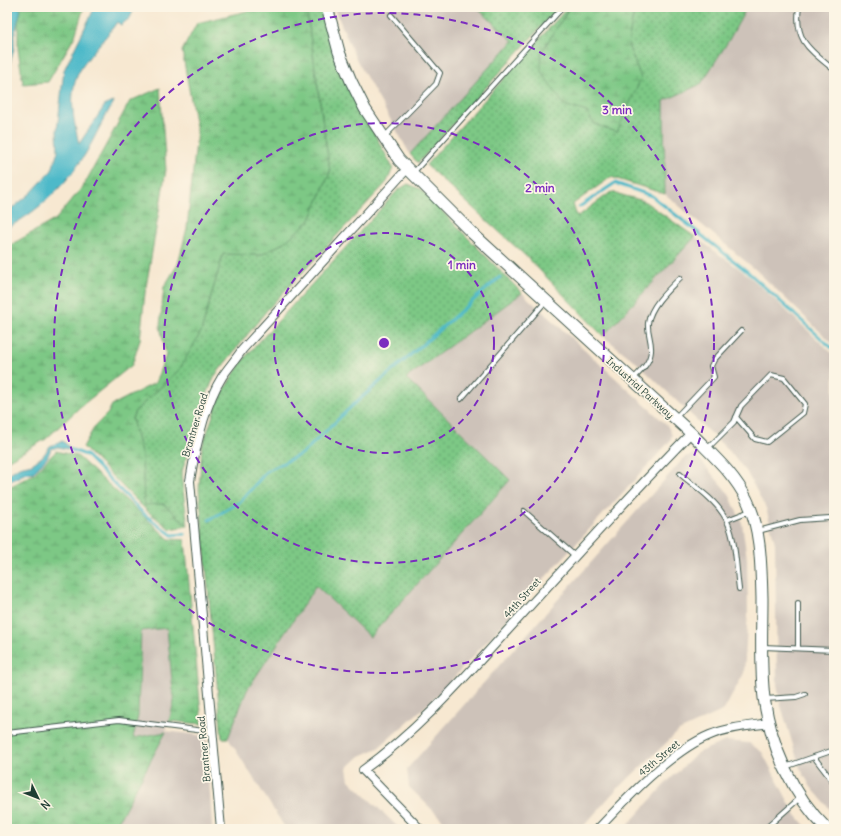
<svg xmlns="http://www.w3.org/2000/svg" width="841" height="836" viewBox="0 0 841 836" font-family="Delius,sans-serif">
	<defs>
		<pattern id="grass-dots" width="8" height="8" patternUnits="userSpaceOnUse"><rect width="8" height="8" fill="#7dc885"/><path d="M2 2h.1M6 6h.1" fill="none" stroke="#66a46e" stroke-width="1.8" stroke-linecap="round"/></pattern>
		<pattern id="wetland-marsh" width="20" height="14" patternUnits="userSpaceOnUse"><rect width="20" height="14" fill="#7dc885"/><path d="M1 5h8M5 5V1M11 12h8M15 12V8" fill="none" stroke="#66a46e"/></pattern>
	</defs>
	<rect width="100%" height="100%" fill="#fcf5e5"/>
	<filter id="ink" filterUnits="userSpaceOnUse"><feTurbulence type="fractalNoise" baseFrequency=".025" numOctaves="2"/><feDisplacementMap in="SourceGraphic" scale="8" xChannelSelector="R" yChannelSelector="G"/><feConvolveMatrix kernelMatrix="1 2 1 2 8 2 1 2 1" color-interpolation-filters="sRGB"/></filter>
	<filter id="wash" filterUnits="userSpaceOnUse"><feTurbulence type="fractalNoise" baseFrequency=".012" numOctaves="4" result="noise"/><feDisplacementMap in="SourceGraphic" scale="16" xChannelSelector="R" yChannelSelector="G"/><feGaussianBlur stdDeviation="0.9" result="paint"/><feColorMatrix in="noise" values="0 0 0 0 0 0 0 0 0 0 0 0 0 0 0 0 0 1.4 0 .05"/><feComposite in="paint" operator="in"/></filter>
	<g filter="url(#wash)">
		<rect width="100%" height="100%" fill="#f7e8d1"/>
		<path fill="#cdc2b9" d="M334 7H476L514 41 410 154 355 57Z
			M747 7H834V345L756 270 665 194 664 101 701 84 729 40Z
			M695 237 749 276 834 355V814L811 787 800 768 781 706 777 684 775 543 766 508 746 471 728 450 637 363 603 336Z
			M522 293 667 425 672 435 670 441 436 697 378 748 360 756 347 768 349 780 400 829H286L228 738 247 690 317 585 370 636 510 480 406 378Z
			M695 454 729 494 742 523 747 559 748 611 744 673 724 710 679 731 612 794 581 829H452L409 787 407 769 685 457Z
			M167 628 174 702 166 731 198 735 207 741 212 829H114L166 732 133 739 139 713 141 631Z
			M726 741 749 743 762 752 795 814 808 829H624L667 782 699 752Z"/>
		<path fill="url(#grass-dots)" stroke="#4e825c" d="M306 7H323L340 70 393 168 387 182 267 310 214 377 199 415 181 475 188 526 164 504 144 506 142 457 132 419 135 411 163 385 201 332 223 254 261 255 285 242 310 220 330 172Z
			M476 7H559L418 163 410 154 513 41Z
			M568 7H570L541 53 564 105 587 112 594 124 641 78 628 45 633 14 648 7H747L729 40 701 84 664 101 665 194 611 177 573 204 577 217 611 192 644 201 695 237 603 336 529 259 426 165Z
			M408 184 420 189 522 293 406 378 510 480 370 637 316 586 247 690 228 738H222L199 490 202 447 217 404 231 378 247 355 398 190Z"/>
		<path fill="url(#wetland-marsh)" stroke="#4e825c" d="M18 7H84L75 36 48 82 23 84 18 49Z
			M264 7H306L330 172 310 220 285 242 261 255 223 254 201 332 179 370 135 411 132 419 142 457 144 505 164 504 188 526 170 529 146 510 83 447 95 426 108 413 112 405 155 383 166 355 160 326 164 287 178 264 187 228 197 132 182 51 197 23Z
			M570 7H648L633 14 628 45 641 78 617 132 594 124 587 112 564 105 541 71V53Z
			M160 88 166 170 145 293 140 340 132 365 80 407 46 439 7 461V247L56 219 84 185 130 101Z
			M56 451 77 456 169 539 185 540 202 724 169 721 174 702 167 628 141 631 138 716 133 738 166 732 114 829H7V488L34 474Z"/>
		<path fill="#4eb9c9" stroke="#367b7e" d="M7 7H19L21 10 14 36V49L7 74V33L12 23Z
			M95 7H135L130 18 121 25 117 22C105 40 87 56 78 74 68 96 74 122 79 144L105 105 114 102C103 118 96 136 86 153 67 184 39 211 7 228V210L15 206 31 193 52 170 58 151 57 131 64 70Z
			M63 441 72 450 58 447 51 449 47 458 34 472 24 474 7 483V475L19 467 32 464 43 456 50 446Z"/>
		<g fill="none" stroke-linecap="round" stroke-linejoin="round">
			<path stroke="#4eb9c9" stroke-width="3" d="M579 207 615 183 652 196 749 273 834 350
				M72 450 86 455 145 515 172 535 185 534
				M209 520 240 502 267 471 303 453 353 405 500 277"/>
		</g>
	</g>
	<g filter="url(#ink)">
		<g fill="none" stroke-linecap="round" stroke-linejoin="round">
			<defs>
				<path id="lane" d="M799 7C794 41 810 50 834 70
					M385 136 436 84 440 73 391 15
					M413 173 563 7
					M633 379C641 371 650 363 651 351 652 341 647 332 648 323 651 305 668 290 680 278
					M461 399 546 301
					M676 417 714 377 711 366 714 360 741 331
					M707 449 734 422 741 406 771 375 784 378 805 404 803 413 767 442 755 439 736 417
					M680 474C694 486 713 498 723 514 736 532 736 567 739 589
					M524 511 575 556
					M727 520 750 511
					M758 531 800 520 830 518
					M763 647 834 650
					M798 648V603
					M765 699 796 697 805 694
					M7 733 119 720 212 732
					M814 757 834 783
					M785 767 834 750
					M765 829 801 797"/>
				<path id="street" d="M221 829 190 481C195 450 205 404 222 377 228 368 236 359 242 350L407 169
					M420 829 363 770C421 729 469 672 517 620 574 557 631 494 691 433
					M598 829C627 798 671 751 710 735 729 727 750 726 770 723"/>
				<path id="secondary" d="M327 7 339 52 351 81 365 109 399 160 472 233 691 433C711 454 734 473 747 500 761 529 761 566 762 598 762 631 760 665 764 698 771 746 792 795 827 829"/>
			</defs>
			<use href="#lane" stroke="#3f574c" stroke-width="6"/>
			<use href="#street" stroke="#3f574c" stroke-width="10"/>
			<use href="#secondary" stroke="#3f574c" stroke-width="13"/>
			<use href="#lane" stroke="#fff" stroke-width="4"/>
			<use href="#street" stroke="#fff" stroke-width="8"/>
			<use href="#secondary" stroke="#fff" stroke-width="11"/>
		</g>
	</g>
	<g fill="none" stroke="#7b2cbf" stroke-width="2" stroke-dasharray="7 5">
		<circle cx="384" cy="343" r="110"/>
		<circle cx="384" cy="343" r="220"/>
		<circle cx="384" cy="343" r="330"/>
	</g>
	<g text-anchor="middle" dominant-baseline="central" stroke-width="3.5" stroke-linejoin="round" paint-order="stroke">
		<g font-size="10" fill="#1f3d34" stroke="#fcf5e5">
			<text transform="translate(640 388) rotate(42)">Industrial Parkway</text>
			<text transform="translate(195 425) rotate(-73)">Brantner Road</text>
			<text transform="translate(522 598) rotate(-48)">44th Street</text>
			<text transform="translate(204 749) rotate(-95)">Brantner Road</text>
			<text transform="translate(659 758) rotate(-40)">43th Street</text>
		</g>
	</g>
	<circle cx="384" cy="343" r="6" fill="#7b2cbf" stroke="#fcf5e5" stroke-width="2"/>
	<g font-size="12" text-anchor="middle" font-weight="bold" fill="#7b2cbf" stroke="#fcf5e5" stroke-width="3.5" stroke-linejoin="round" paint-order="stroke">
		<text x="617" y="114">3 min</text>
		<text x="540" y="192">2 min</text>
		<text x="462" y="269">1 min</text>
	</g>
	<rect width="841" height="836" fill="none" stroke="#fcf5e5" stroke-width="24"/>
	<g transform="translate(38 798) rotate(133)" stroke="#fcf5e5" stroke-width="3" paint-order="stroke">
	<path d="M0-3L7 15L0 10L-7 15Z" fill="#1f3d34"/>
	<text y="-6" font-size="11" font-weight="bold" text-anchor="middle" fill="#1f3d34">N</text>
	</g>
</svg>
